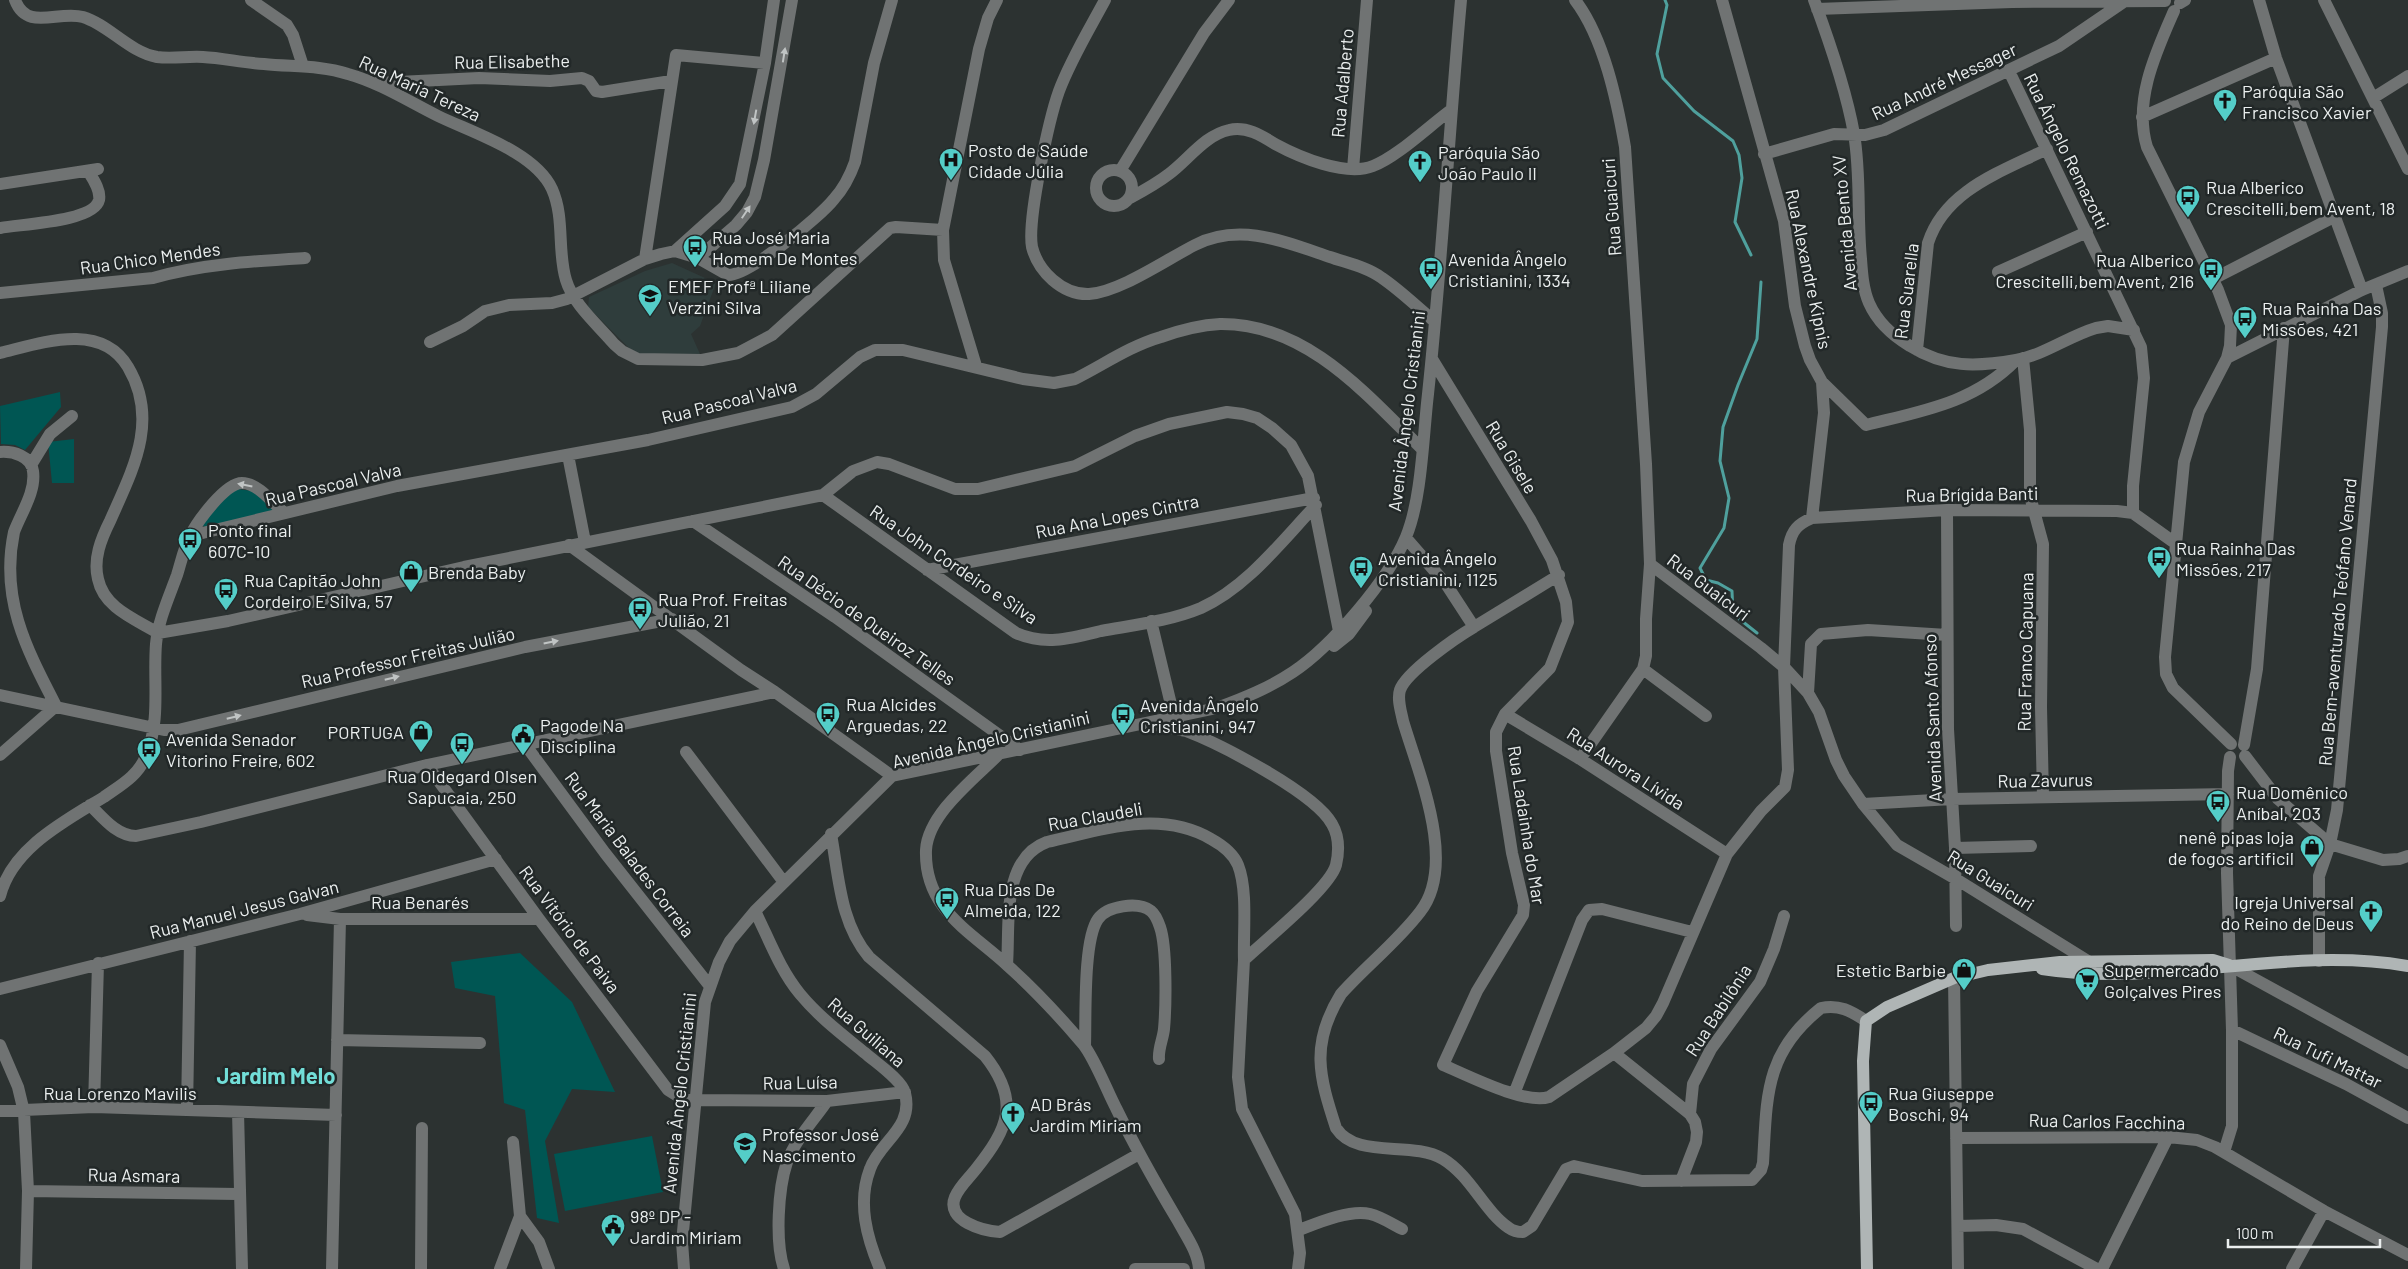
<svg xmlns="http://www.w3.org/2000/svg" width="2408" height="1269" viewBox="0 0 2408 1269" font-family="Barlow,sans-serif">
	<rect width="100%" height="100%" fill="#2c3231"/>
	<path fill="#2f3d3c" d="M672 263 716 283 700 326 691 334 700 354 637 356 588 307 589 297 645 271Z"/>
	<path fill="#005653" d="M60 392 61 407 25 450 15 445 1 444 0 406Z
		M74 439V483H52L48 442Z
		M237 489 253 491 276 513 210 529 203 526V523L230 493Z
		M520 953 572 1002 615 1092 572 1089 545 1141 559 1223 537 1218 525 1110 504 1103 495 996 455 988 451 962Z
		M652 1136 663 1192 565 1211 554 1154Z"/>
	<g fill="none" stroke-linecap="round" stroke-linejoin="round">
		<path stroke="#4fa09d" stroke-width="3" d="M1665 0 1667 5 1657 54 1663 78 1694 111 1733 141 1739 155 1742 178 1735 222 1751 255
			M1757 633 1733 614 1732 591 1718 583 1706 580 1700 568 1724 528 1729 498 1720 461 1723 427 1738 385 1757 339 1761 282"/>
		<path stroke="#707373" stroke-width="12" d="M15 0C27 32 58 10 83 17 109 25 129 52 157 57 172 59 188 56 203 57 223 58 243 63 264 64 292 67 320 65 348 74 380 83 408 101 438 116 473 133 535 152 552 189 565 218 557 251 566 280 573 304 598 325 614 344L622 351 638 359 702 360 738 353 772 335 890 228 896 227 943 230
			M251 0 287 25 293 35 303 66
			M1105 0C1089 30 1071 59 1059 91 1049 119 1027 220 1032 247 1038 271 1062 295 1089 294 1120 292 1167 259 1195 245 1240 222 1286 242 1330 257 1347 263 1367 267 1382 278 1401 291 1417 307 1434 321
			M1575 0C1604 38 1617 101 1625 147L1646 464 1650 564 1761 648 1784 667 1808 693 1819 712 1836 760 1844 776 1863 804 1897 845 1956 879 2088 961 2091 965
			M1722 0 1784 221 1795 306 1805 346 1810 360 1822 382 1866 425C1922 411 1974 403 2016 360
			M1814 0C1830 43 1846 89 1854 134 1861 174 1857 218 1861 259 1862 273 1863 289 1869 303 1877 321 1893 336 1910 346 1945 368 1976 367 2016 360 2044 355 2069 336 2096 328L2108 326 2134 330
			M2259 0 2276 58 2362 290
			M2324 0 2408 169
			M2180 3 2185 0
			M1817 9 2012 2 2165 1
			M2174 11C2156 52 2133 101 2147 147L2218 290 2231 325 2230 346 2227 358 2199 412 2184 462 2165 657 2166 674 2173 688 2231 744
			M2009 71 2141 347 2144 378 2133 486V513L2175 543
			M378 83 479 78 550 81 582 78 589 81 596 91 602 92 671 81
			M2373 98 2408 76
			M2142 117 2276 58
			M1764 154 1834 134 1865 135 1884 130 2059 46 2125 1
			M1353 169 1367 0
			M1096 188a18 18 0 1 1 36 0a18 18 0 1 1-36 0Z
			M1120 171 1204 33 1229 0
			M0 184 98 169
			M1130 198C1143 191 1156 184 1169 174 1188 160 1205 135 1229 130 1246 126 1261 135 1275 144 1299 157 1346 177 1373 166 1397 157 1429 126 1451 110
			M0 228C20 224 94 222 99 200 101 190 93 179 88 171
			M675 251 725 206 740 184 765 63 774 0
			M698 258 736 225 747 212 755 197 764 160 792 0
			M645 259 676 55 765 63
			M1998 272 2087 232
			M2213 279 2336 216
			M0 293 153 278C202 264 255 261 305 258
			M430 342 463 326 485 311 509 305 552 303 567 299 645 259 661 254 675 251 698 258 728 275C748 276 820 217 834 199 844 188 850 176 855 162L874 63 892 0
			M1917 350 1928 243C1945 190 2001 172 2047 149
			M0 353C41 343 101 321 128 367 160 421 132 471 110 521 101 539 93 559 98 579 104 608 135 619 158 633
			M2023 358 2030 430V496L2043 544 2041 707 2043 797
			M2227 358 2362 290 2408 271
			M1432 359 1531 521 1552 560 1566 602 1568 622 1550 668 1505 714 1496 732V751L1512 853 1524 905 1523 915 1477 991 1443 1065C1467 1075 1525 1105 1549 1097L1614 1053 1646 1028 1656 1016 1663 1003 1727 854 1761 811 1785 787 1788 770 1784 667 1789 545C1792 530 1798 524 1812 518L1824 413 1822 382
			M976 366 944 260 943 230 979 49 988 18 997 0
			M0 452C13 451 31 456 33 471 36 492 21 513 14 532 0 599 26 648 56 706L0 755
			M568 455 585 542
			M31 465 50 434 72 416
			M823 495 853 471 877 462 889 464 955 489H978L1075 466 1135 436 1169 424 1227 412 1243 414 1257 418 1272 428 1291 445 1308 476 1339 631
			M1947 510 1948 729 1955 848 1956 926
			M1812 518 1947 510 2117 511 2133 513
			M693 521 835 617 1020 750
			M190 536 397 486 648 440 792 407 816 394 860 357 875 350H903L1023 379 1054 383 1075 379C1103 365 1130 346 1161 337 1178 331 1201 325 1220 324 1306 323 1366 394 1422 449
			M1406 538 1446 584 1474 627C1457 637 1406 672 1400 690 1397 699 1401 711 1403 721 1418 772 1458 864 1420 912 1397 942 1366 966 1341 994 1310 1044 1319 1076 1336 1128 1357 1160 1411 1140 1443 1159 1471 1176 1484 1211 1509 1228 1513 1231 1518 1232 1523 1232L1532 1226 1566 1169 1574 1166 1642 1181 1752 1180 1761 1170 1763 1163C1767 1097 1764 1053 1821 1008 1839 1004 1851 1011 1866 1021
			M569 545 741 670 775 692 892 776
			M927 570 1314 498
			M1151 621 1174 717 1178 722
			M1474 627 1559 575
			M158 633 228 621 464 567 823 495 1016 633C1045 646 1072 638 1101 631 1134 625 1170 621 1201 608 1247 587 1281 542 1316 505
			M1334 646 1349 634 1366 611
			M1643 669 1706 716
			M1808 693 1811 644 1821 634 1868 630 1947 635
			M0 695 164 730H178L525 647 672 619
			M1505 714 1580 759 1727 854
			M1152 724C1163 727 1175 728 1186 731 1220 744 1315 793 1332 824 1339 836 1339 852 1336 865 1330 888 1264 941 1244 960L1238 1077 1242 1109 1295 1214 1300 1253 1298 1269
			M524 743 605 853 709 985
			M2244 745 2257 669 2284 328
			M686 752 783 881
			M998 755C974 779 928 814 926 850 924 909 970 931 1007 965 1034 989 1060 1017 1083 1044 1095 1059 1107 1091 1116 1108 1135 1147 1156 1184 1178 1221 1186 1236 1198 1252 1199 1269
			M2245 756 2278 799 2330 844 2383 860 2399 859 2408 856
			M1580 759 1643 669 1646 656V619L1650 564
			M427 765 539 919 668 1090 684 1100H695L827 1101 905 1092
			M1863 804 1952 799 2228 794
			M90 805C103 818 117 836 136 836L201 822 427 765 775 692
			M831 834C839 877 840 923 869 957L985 1056C1021 1101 1008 1129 976 1169 969 1178 959 1187 955 1197 945 1221 984 1231 1000 1232L1139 1154
			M1955 848 2031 846
			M0 896C12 848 65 821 104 797 121 785 138 776 146 756 161 720 153 681 156 644 158 621 169 597 177 575 181 562 184 548 190 536 197 522 225 483 242 483 258 483 273 503 284 513
			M755 911C769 939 780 970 800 994 819 1017 843 1035 865 1053 875 1062 902 1080 905 1093 914 1128 880 1141 870 1169 857 1203 867 1238 880 1269
			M307 915 340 919H539
			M2319 961V876L2330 844 2337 810 2382 327V313L2376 285
			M1007 965C1010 924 1001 859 1047 842 1102 830 1159 809 1211 839 1222 845 1233 853 1238 865 1248 890 1243 933 1244 960
			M2229 965 2408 1063
			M1954 978 1958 1269
			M0 989 300 914 496 859
			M2232 1030 2346 1084 2408 1118
			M337 1040 480 1043
			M0 1045 18 1087 24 1112 28 1191 26 1269
			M1085 1046C1086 1018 1083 940 1098 919 1107 906 1138 901 1151 911 1156 915 1158 921 1160 927 1167 947 1166 1007 1164 1029 1163 1039 1158 1049 1159 1059
			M1614 1053 1690 1114
			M1514 1094 1582 920 1589 910 1602 909 1692 932
			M94 1107 98 963
			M187 1110 190 941
			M0 1111 94 1107 336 1115
			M238 1112 242 1269
			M1956 1138 2168 1137 2197 1140 2215 1147 2324 1211 2408 1255
			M513 1142 520 1216 539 1242 549 1269
			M2224 1152 2232 1126V1030L2227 873 2228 771 2230 757
			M1681 1181 1696 1142 1697 1132 1695 1122 1690 1114 1693 1084 1711 1049 1760 982 1774 949 1784 916
			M28 1191 238 1194
			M1958 1226 1996 1225 2023 1229 2097 1269
			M1299 1230C1317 1223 1350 1209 1370 1214 1382 1217 1392 1224 1402 1229
			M332 1269 340 919
			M421 1269 422 1128
			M500 1269 520 1216
			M684 1269 682 1242 705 1002 719 962 730 941 755 911 892 776 1217 708C1244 698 1269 688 1293 672 1332 646 1388 580 1406 537 1422 498 1423 436 1428 394 1442 263 1449 131 1461 0
			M784 1269C775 1242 778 1189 787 1162 795 1140 814 1120 827 1101
			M1135 1269H1184
			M2102 1269 2168 1137
			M2292 1269 2324 1211"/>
		<path stroke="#afb5b5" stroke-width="12" d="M2042 969C2164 988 2286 945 2408 966
			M1867 1269 1863 1061 1866 1021 1887 1007 1954 978 1988 970 2060 962 2213 960 2229 965"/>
	</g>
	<defs><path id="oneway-solid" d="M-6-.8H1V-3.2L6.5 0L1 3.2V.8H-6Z" transform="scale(1.25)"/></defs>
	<g fill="#c0c4c4">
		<use href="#oneway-solid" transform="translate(784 55) rotate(-81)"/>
		<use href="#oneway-solid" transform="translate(755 117) rotate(100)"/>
		<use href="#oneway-solid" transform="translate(746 212) rotate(-56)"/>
		<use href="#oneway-solid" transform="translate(245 485) rotate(-169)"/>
		<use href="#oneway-solid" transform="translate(551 642) rotate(-11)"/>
		<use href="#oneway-solid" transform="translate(392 678) rotate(-14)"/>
		<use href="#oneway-solid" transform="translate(234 717) rotate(-14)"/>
	</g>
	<defs>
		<symbol id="church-pin" viewBox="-11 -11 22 30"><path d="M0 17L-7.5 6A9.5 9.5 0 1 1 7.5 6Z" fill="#54cdc8" stroke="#222828"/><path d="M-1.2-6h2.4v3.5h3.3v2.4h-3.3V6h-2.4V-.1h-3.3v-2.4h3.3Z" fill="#111"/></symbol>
		<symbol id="hospital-pin" viewBox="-11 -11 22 30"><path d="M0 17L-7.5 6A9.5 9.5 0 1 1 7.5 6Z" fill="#54cdc8" stroke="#222828"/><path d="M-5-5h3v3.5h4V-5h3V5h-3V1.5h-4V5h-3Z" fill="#111"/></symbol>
		<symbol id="bus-pin" viewBox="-11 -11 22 30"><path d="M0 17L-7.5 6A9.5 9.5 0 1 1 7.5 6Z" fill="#54cdc8" stroke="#222828"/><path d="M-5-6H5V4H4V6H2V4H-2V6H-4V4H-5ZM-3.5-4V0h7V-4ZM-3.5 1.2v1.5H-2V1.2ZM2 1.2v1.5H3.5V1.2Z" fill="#111"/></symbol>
		<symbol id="school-pin" viewBox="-11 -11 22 30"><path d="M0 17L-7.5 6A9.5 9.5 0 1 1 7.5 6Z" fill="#54cdc8" stroke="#222828"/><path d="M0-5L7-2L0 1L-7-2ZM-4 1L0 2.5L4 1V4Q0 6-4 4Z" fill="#111"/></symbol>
		<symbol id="shop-pin" viewBox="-11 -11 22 30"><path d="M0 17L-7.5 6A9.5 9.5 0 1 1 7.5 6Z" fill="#54cdc8" stroke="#222828"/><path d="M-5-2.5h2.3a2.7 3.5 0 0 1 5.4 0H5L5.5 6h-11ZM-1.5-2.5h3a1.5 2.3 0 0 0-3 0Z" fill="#111"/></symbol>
		<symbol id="civic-pin" viewBox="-11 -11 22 30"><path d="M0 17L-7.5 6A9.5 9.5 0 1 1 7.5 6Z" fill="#54cdc8" stroke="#222828"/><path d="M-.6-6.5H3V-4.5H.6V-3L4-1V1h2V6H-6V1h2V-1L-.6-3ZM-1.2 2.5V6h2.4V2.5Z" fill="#111"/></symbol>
		<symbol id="supermarket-pin" viewBox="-11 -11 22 30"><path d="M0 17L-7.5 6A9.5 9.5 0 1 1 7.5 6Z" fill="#54cdc8" stroke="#222828"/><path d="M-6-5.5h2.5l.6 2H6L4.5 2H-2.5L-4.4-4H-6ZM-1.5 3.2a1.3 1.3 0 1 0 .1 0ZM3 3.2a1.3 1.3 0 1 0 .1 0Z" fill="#111"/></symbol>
	</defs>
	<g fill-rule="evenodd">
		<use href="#church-pin" x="2211" y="87" width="28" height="38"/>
		<use href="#hospital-pin" x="937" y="146" width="28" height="38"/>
		<use href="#church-pin" x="1406" y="148" width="28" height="38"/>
		<use href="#bus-pin" x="2174" y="183" width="28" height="38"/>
		<use href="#bus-pin" x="681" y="233" width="28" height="38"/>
		<use href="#bus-pin" x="1417" y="255" width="28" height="38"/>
		<use href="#bus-pin" x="2197" y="256" width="28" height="38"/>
		<use href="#school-pin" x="636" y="282" width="28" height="38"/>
		<use href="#bus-pin" x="2231" y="304" width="28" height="38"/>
		<use href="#bus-pin" x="176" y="526" width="28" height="38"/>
		<use href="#bus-pin" x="2145" y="544" width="28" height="38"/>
		<use href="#bus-pin" x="1347" y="554" width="28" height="38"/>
		<use href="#shop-pin" x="397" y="558" width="28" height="38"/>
		<use href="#bus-pin" x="212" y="576" width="28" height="38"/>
		<use href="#bus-pin" x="626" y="595" width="28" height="38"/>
		<use href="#bus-pin" x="814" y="700" width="28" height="38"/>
		<use href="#bus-pin" x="1109" y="701" width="28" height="38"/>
		<use href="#shop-pin" x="407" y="718" width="28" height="38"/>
		<use href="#civic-pin" x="509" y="721" width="28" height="38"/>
		<use href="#bus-pin" x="448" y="730" width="28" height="38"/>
		<use href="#bus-pin" x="135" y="735" width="28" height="38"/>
		<use href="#bus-pin" x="2204" y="788" width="28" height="38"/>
		<use href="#shop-pin" x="2298" y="833" width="28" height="38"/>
		<use href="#bus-pin" x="933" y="885" width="28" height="38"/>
		<use href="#church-pin" x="2357" y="898" width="28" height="38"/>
		<use href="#shop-pin" x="1950" y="956" width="28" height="38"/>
		<use href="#supermarket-pin" x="2073" y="966" width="28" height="38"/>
		<use href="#bus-pin" x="1857" y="1089" width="28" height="38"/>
		<use href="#church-pin" x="999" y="1100" width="28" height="38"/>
		<use href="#school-pin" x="731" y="1130" width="28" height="38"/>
		<use href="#civic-pin" x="599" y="1212" width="28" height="38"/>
	</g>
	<g text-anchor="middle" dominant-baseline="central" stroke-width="5" stroke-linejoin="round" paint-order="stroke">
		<g font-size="18" fill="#ebefef" stroke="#222828">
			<text transform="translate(512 61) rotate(-1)">Rua Elisabethe</text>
			<text transform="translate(1944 81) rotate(-25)">Rua André Messager</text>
			<text transform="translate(1342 83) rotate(-85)">Rua Adalberto</text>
			<text transform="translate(420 88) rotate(25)">Rua Maria Tereza</text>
			<text transform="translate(2067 151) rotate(64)">Rua Ângelo Remazotti</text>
			<text transform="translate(1611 207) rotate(-94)">Rua Guaicuri</text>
			<text transform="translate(1844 223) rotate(-95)">Avenida Bento XV</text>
			<text transform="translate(150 258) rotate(-8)">Rua Chico Mendes</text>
			<text transform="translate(1809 269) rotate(78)">Rua Alexandre Kipnis</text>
			<text transform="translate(1906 291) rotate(-83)">Rua Suarella</text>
			<text transform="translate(729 401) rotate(-14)">Rua Pascoal Valva</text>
			<text transform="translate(1406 411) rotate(-83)">Avenida Ângelo Cristianini</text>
			<text transform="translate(1512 457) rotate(59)">Rua Gisele</text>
			<text transform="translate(333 484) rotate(-13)">Rua Pascoal Valva</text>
			<text transform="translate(1972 494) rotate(-1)">Rua Brígida Banti</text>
			<text transform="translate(1117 516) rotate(-11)">Rua Ana Lopes Cintra</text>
			<text transform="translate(954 564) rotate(34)">Rua John Cordeiro e Silva</text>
			<text transform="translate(1709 587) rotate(37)">Rua Guaicuri</text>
			<text transform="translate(867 620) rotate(35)">Rua Décio de Queiroz Telles</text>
			<text transform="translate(2337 622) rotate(-85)">Rua Bem-aventurado Teófano Venard</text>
			<text transform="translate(2025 652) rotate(-89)">Rua Franco Capuana</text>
			<text transform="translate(408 657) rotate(-13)">Rua Professor Freitas Julião</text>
			<text transform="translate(1932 718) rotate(-92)">Avenida Santo Afonso</text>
			<text transform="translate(991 739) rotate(-13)">Avenida Ângelo Cristianini</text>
			<text transform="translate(1626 768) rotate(33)">Rua Aurora Lívida</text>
			<text transform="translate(2045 780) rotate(-1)">Rua Zavurus</text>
			<text transform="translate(1095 816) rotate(-10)">Rua Claudeli</text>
			<text transform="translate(1527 825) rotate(81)">Rua Ladainha do Mar</text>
			<text transform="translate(630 854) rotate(53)">Rua Maria Balades Correia</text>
			<text transform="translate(1991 880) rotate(32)">Rua Guaicuri</text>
			<text x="420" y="902">Rua Benarés</text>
			<text transform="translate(244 909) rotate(-14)">Rua Manuel Jesus Galvan</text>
			<text transform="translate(570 929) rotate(53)">Rua Vitório de Paiva</text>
			<text transform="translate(1718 1010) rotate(-57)">Rua Babilônia</text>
			<text transform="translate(867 1032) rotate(41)">Rua Guiliana</text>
			<text transform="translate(2328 1057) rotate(26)">Rua Tufi Mattar</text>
			<text transform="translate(800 1082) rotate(-1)">Rua Luísa</text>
			<text x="120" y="1093">Rua Lorenzo Mavilis</text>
			<text transform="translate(679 1093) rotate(-84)">Avenida Ângelo Cristianini</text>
			<text transform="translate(2107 1121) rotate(1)">Rua Carlos Facchina</text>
			<text transform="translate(134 1175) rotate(1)">Rua Asmara</text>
		</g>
		<g font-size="18" fill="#ebefef" stroke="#222828" text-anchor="start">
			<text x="2242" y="91">Paróquia São<tspan x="2242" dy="21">Francisco Xavier</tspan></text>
			<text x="968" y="150">Posto de Saúde<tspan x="968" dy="21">Cidade Júlia</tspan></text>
			<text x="1438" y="152">Paróquia São<tspan x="1438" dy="21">João Paulo II</tspan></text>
			<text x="2206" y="187">Rua Alberico<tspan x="2206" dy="21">Crescitelli,bem Avent, 18</tspan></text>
			<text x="712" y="237">Rua José Maria<tspan x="712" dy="21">Homem De Montes</tspan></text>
			<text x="1448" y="259">Avenida Ângelo<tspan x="1448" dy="21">Cristianini, 1334</tspan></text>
			<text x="2194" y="260" text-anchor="end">Rua Alberico<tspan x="2194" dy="21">Crescitelli,bem Avent, 216</tspan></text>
			<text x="668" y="286">EMEF Profª Liliane<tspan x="668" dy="21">Verzini Silva</tspan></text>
			<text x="2262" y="308">Rua Rainha Das<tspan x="2262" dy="21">Missões, 421</tspan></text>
			<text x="208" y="530">Ponto final<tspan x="208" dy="21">607C-10</tspan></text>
			<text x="2176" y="548">Rua Rainha Das<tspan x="2176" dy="21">Missões, 217</tspan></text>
			<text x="1378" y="558">Avenida Ângelo<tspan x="1378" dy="21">Cristianini, 1125</tspan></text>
			<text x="428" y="572">Brenda Baby</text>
			<text x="244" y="580">Rua Capitão John<tspan x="244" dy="21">Cordeiro E Silva, 57</tspan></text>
			<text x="658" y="599">Rua Prof. Freitas<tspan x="658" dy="21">Julião, 21</tspan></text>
			<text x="846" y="704">Rua Alcides<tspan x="846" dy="21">Arguedas, 22</tspan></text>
			<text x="1140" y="705">Avenida Ângelo<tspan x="1140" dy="21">Cristianini, 947</tspan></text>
			<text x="540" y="725">Pagode Na<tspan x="540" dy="21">Disciplina</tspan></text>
			<text x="404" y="732" text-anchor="end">PORTUGA</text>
			<text x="166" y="739">Avenida Senador<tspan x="166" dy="21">Vitorino Freire, 602</tspan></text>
			<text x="462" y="776" text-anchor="middle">Rua Oldegard Olsen<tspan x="462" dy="21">Sapucaia, 250</tspan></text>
			<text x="2236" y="792">Rua Domênico<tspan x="2236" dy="21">Aníbal, 203</tspan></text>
			<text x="2294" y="837" text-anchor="end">nenê pipas loja<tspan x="2294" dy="21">de fogos artificil</tspan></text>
			<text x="964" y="889">Rua Dias De<tspan x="964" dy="21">Almeida, 122</tspan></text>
			<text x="2354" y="902" text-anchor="end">Igreja Universal<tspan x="2354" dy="21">do Reino de Deus</tspan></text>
			<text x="1946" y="970" text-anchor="end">Estetic Barbie</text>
			<text x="2104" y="970">Supermercado<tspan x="2104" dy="21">Golçalves Pires</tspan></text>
			<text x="1888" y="1093">Rua Giuseppe<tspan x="1888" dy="21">Boschi, 94</tspan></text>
			<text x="1030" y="1104">AD Brás<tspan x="1030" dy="21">Jardim Miriam</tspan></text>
			<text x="762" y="1134">Professor José<tspan x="762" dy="21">Nascimento</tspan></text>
			<text x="630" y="1216">98º DP -<tspan x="630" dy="21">Jardim Miriam</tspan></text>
		</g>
		<g font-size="22" font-weight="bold" fill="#72ded8" stroke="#222828">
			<text x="276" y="1075">Jardim Melo</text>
		</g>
	</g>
	<path d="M2228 1239v8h152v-8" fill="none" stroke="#ebefef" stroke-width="2.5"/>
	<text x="2236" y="1239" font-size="15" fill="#ebefef" stroke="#222828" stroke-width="4" paint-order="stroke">100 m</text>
</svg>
